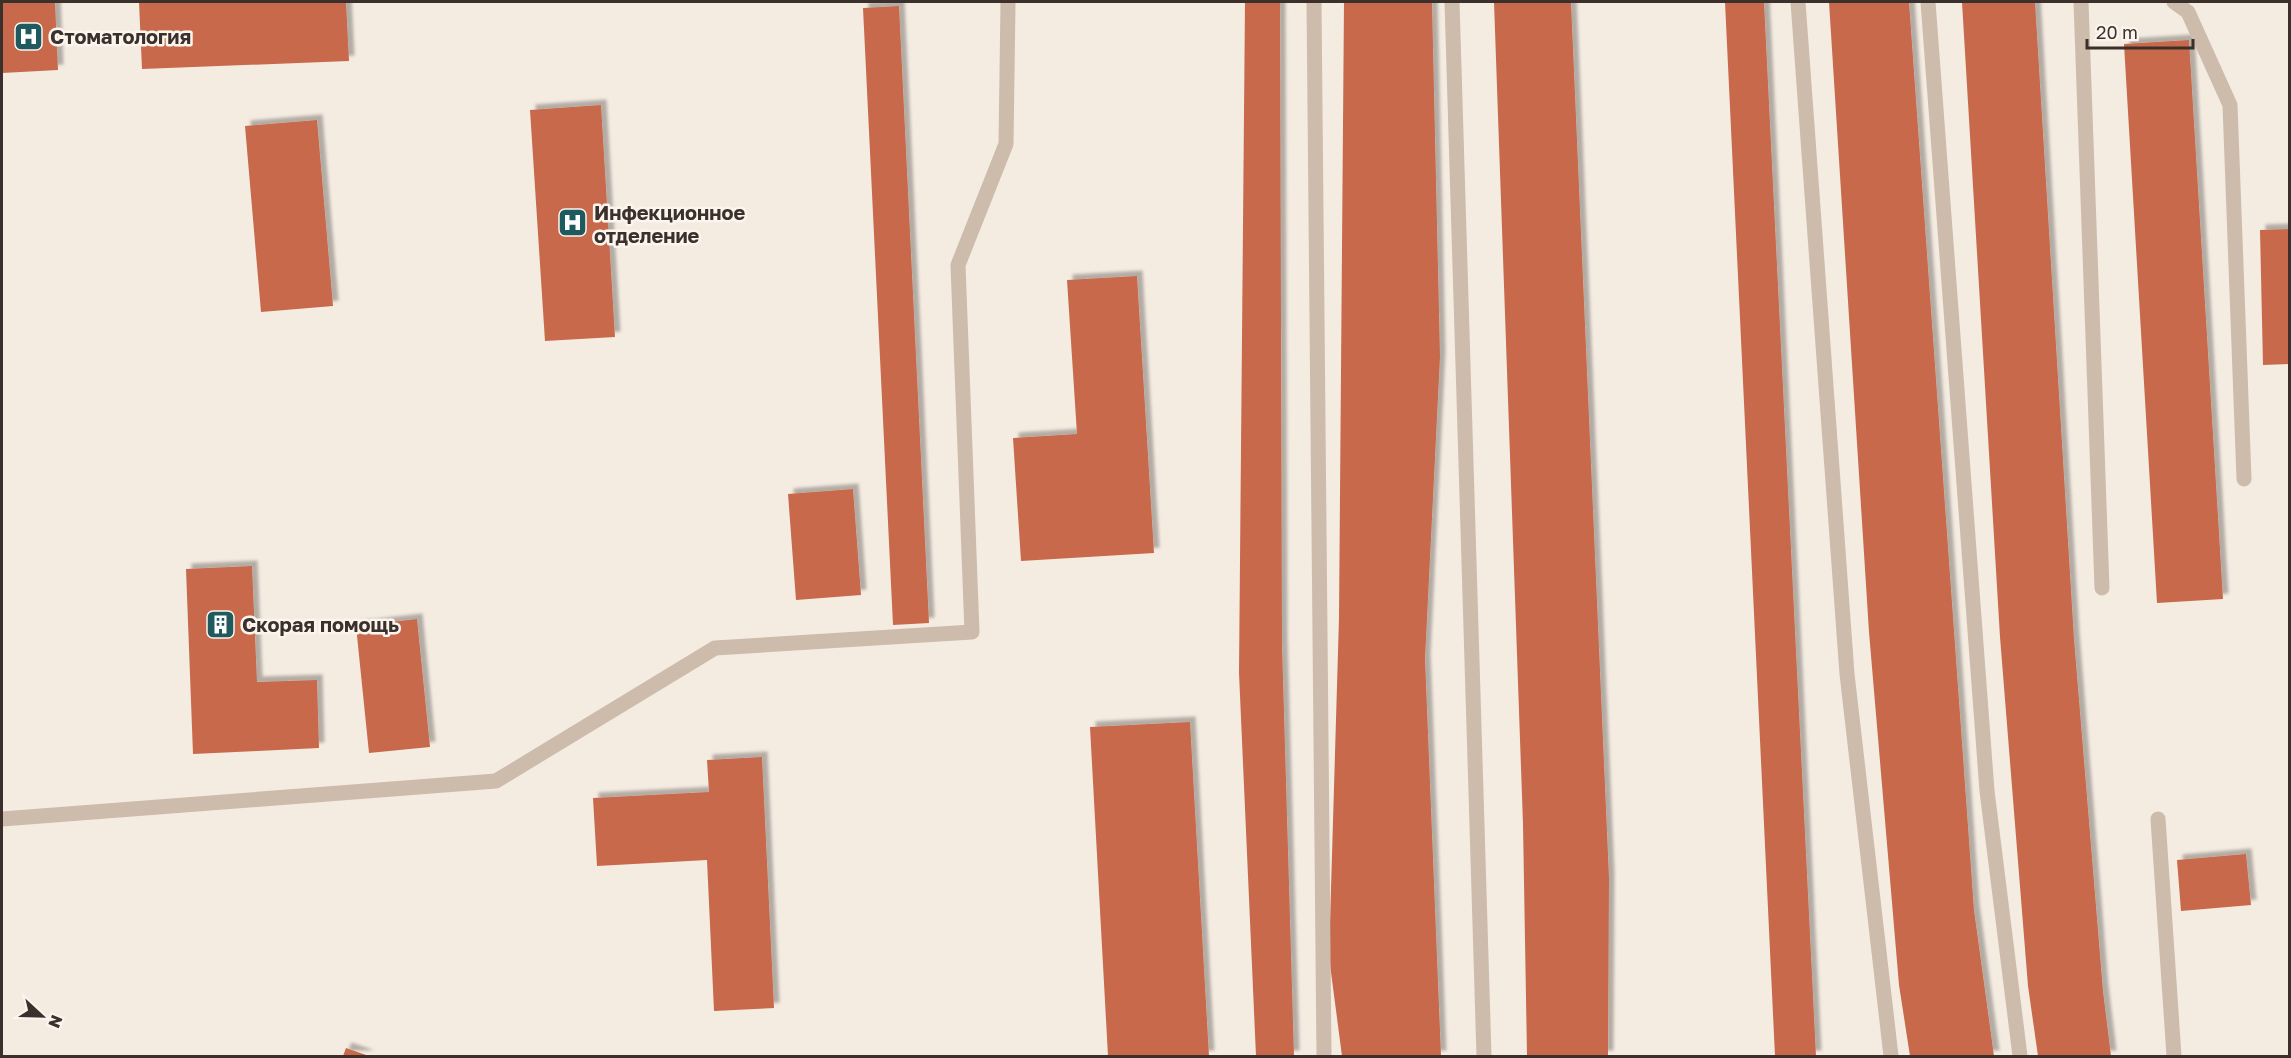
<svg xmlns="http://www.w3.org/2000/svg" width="2291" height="1058" viewBox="0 0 2291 1058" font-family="'Golos Text',sans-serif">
	<defs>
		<filter id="shadow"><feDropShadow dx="5.5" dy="-5.5" stdDeviation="1.5" flood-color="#0004"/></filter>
	</defs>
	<rect width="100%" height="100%" fill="#f4ebe1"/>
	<path fill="#c8694b" filter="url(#shadow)" d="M2 2H55L58 70 2 73Z
		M139 2H346L349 61 142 69Z
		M1245 2H1280L1282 644 1294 1056H1256L1239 673Z
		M1344 2H1432L1440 357 1425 659 1441 1056H1342L1329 957 1339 618Z
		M1494 2H1571L1609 878 1608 1056H1527L1523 824Z
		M1725 2H1764L1816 1056H1775Z
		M1829 2H1909L1974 910 1994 1056H1910L1899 985 1869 632Z
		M1962 2H2035L2074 639 2103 991 2111 1056H2038L2028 986 2000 637Z
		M899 6 929 623 893 625 863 8Z
		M2189 40 2223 599 2157 603 2124 44Z
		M601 105 615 337 545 341 530 110Z
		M317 120 333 306 261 312 245 126Z
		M2290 229V364L2263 365 2260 230Z
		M1137 276 1154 553 1021 561 1013 438 1077 434 1067 280Z
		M853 489 861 595 796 600 788 494Z
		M252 566 257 682 317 680 319 748 193 754 186 569Z
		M417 619 430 747 369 753 356 626Z
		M1190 722 1209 1056H1108L1090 727Z
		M762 757 774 1008 714 1011 707 860 597 866 593 798 709 792 707 760Z
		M2246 854 2251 905 2181 911 2177 860Z
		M346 1048 369 1056H343Z"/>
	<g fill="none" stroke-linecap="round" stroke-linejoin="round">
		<path stroke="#cdbbac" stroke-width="15" d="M1314 2 1324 1056
			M1452 2 1484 1056
			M1798 2 1847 674 1891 1056
			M1928 2 1987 791 2020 1056
			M2081 2 2102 588
			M2174 2 2188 12 2230 105 2244 479
			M2 819 496 781 715 648 972 632 958 265 1006 144 1008 2
			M2158 819 2174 1056"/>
	</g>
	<defs>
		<symbol id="hospital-square" viewBox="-11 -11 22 22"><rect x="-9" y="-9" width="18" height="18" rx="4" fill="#1f5a5e" stroke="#fbf5ee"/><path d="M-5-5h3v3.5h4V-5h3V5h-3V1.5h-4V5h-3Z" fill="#fff"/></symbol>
		<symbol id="building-square" viewBox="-11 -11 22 22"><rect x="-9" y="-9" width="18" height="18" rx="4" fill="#1f5a5e" stroke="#fbf5ee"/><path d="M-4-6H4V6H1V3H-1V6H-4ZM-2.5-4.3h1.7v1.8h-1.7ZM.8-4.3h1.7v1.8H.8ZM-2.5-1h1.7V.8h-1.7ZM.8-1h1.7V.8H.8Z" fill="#fff"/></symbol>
	</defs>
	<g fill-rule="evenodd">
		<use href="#hospital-square" x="12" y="20" width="33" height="33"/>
		<use href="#hospital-square" x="556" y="206" width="33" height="33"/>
		<use href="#building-square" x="204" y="608" width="33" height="33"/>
	</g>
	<g text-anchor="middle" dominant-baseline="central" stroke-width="5" stroke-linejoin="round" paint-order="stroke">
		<g font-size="20" font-weight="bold" fill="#3b302b" stroke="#fbf5ee" text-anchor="start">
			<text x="50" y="36">Стоматология</text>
			<text x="594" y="212">Инфекционное<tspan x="594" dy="23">отделение</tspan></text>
			<text x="242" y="624">Скорая помощь</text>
		</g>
	</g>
	<rect width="2291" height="1058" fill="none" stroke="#3b302b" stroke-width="6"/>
	<g transform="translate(42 1016) rotate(112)" stroke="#fbf5ee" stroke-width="4.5" paint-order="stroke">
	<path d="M0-4.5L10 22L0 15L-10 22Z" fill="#3b302b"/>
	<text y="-9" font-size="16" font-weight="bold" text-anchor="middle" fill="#3b302b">N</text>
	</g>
	<path d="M2087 39v9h106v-9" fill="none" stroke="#3b302b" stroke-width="3"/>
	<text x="2096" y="39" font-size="18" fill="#3b302b" stroke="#fbf5ee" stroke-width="4.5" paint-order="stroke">20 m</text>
</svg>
